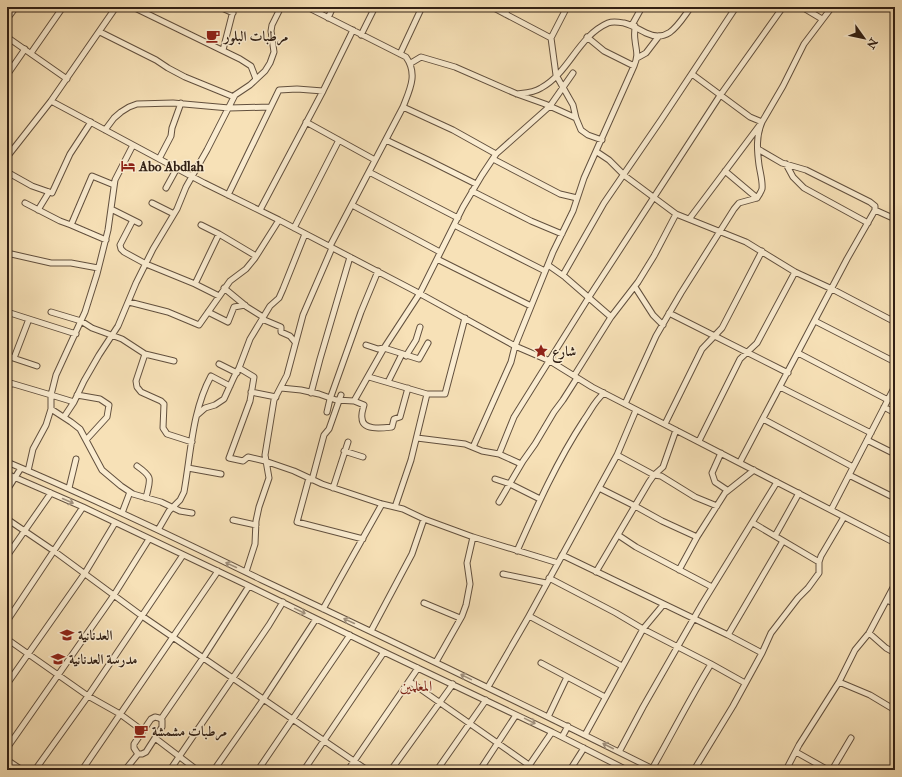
<svg xmlns="http://www.w3.org/2000/svg" width="902" height="777" viewBox="0 0 902 777" font-family="'IM FELL Double Pica',Amiri,serif">
	<rect width="100%" height="100%" fill="#f7e1b7"/>
	<filter id="stains"><feTurbulence type="fractalNoise" baseFrequency=".005" numOctaves="4"/><feColorMatrix values="0 0 0 0 .2 0 0 0 0 .09 0 0 0 0 .02 0 0 0 .5 -.17"/></filter>
	<radialGradient id="worn" r=".72"><stop offset=".6" stop-color="#630" stop-opacity="0"/><stop offset="1" stop-color="#630" stop-opacity=".3"/></radialGradient>
	<g fill="none" stroke-linecap="round" stroke-linejoin="round">
		<defs>
			<path id="minor" d="M133 7 240 59 251 66 256 79
				M220 7 233 13
				M307 7 406 57C418 74 410 89 403 107L330 246
				M492 7 551 38 567 7
				M802 7 822 19
				M505 14 509 7
				M328 18 333 7
				M7 19 16 7
				M632 25 642 7
				M100 32 156 60 168 68 185 77 234 97
				M361 35 375 7
				M7 37 67 79
				M587 37 604 51 634 66
				M551 38 556 75 573 105 576 118 581 130 588 135 602 140
				M223 50 234 7
				M31 53 63 7
				M400 54 422 7
				M637 58 646 53 659 36
				M411 63 421 57 455 67 517 94 545 104 576 118
				M692 74 750 117 762 122
				M7 75 25 49
				M517 94C525 93 533 93 541 88 569 73 578 36 608 23 613 21 618 22 624 23 632 25 638 29 646 33 669 44 679 23 691 7
				M51 101 204 183 279 220 415 291 515 346 550 361 592 387 895 543
				M403 107 453 130 496 154
				M306 122 375 160
				M105 130 114 118 121 112 129 107 137 104 173 103 229 108 270 107
				M386 140 428 160 476 184
				M597 152 609 160 625 176 676 214 746 242 795 272 832 289 895 322
				M7 157 51 101 116 7
				M159 159 171 136 172 128 181 103
				M493 159 560 194 577 198
				M786 164 793 177 804 188 868 223
				M725 171 757 198
				M7 172 32 186 52 193 70 154 91 122
				M369 172 458 218
				M166 188 177 168
				M472 191 531 221 562 234
				M228 195 279 90 297 89 323 91
				M25 203 60 221 71 225
				M152 203 174 214
				M352 205 440 252
				M111 209 139 223
				M38 210 49 192
				M260 210 323 91 353 30
				M875 210 895 219
				M7 217 8 218
				M690 218 762 122 783 86 804 44 832 7
				M133 220 120 245 121 249 124 252 146 264 195 284
				M201 225 219 234
				M454 225 545 271
				M294 228 339 140
				M106 240 71 225 92 176 114 185
				M7 253 51 263H71L98 268
				M437 259 531 306
				M548 265 565 277 611 317
				M563 275 604 203 661 120 736 7
				M635 287 653 315 663 325
				M224 288 247 307 263 317
				M219 296 195 284 219 234 256 256
				M129 302 168 312 199 325 230 281 246 269 255 258 279 220
				M7 312 76 334
				M51 312 81 321 92 328 122 339 145 354 136 381 137 387 141 392 161 401 164 404 163 428 167 434 192 442
				M208 312 228 322 234 307 245 305
				M669 313 788 373
				M262 319 281 327V332L290 336 295 342
				M815 321 895 362
				M366 345 378 349 384 348 419 359 428 343
				M798 353 888 400
				M145 354 174 361
				M7 356 37 366
				M406 356 416 340 420 327
				M14 358 29 319
				M219 364 237 373
				M239 368 254 377 250 401 229 458 243 461 248 457 265 461 294 471 322 484 382 504 403 509 424 519 473 537 558 563
				M574 376 611 317 638 282 654 256 676 214
				M369 377 427 394 411 460 395 507
				M7 382 51 395V409L71 422 80 429 102 470 121 486 133 494 161 502 180 511 192 513
				M388 382 402 354
				M780 387 871 433
				M281 388 301 390 319 394 336 400 354 401 364 405C363 409 361 414 362 418 362 431 383 428 392 427L394 419 400 417 408 388
				M7 390 10 383
				M251 392 276 397
				M311 393 320 359 350 257
				M427 394H445L465 318
				M77 395 100 399 109 405 107 417 86 440
				M354 401 384 348 420 293 463 207 482 175 496 154 550 106 573 73
				M74 402 51 395 56 375 85 312 97 274 108 230 115 180 133 145
				M625 404 656 336 681 293 734 209 739 203 757 198C759 195 761 192 762 189 763 182 760 172 759 165 757 150 756 136 762 122
				M884 407 895 413
				M327 412 330 399 361 312 378 271
				M197 415 205 408 215 405 224 399 234 377 239 368 250 339 270 306 279 298 283 289 305 234
				M64 417 74 402 84 381 99 355 118 326 136 283 153 249 177 209 186 187 207 150 235 95 250 85 265 71 270 63 274 52 271 31 272 25 281 7
				M763 419 853 467
				M665 424 702 349 722 328 762 251
				M417 438 465 444 482 451 499 454 521 464
				M867 440 895 454
				M699 441 740 359 757 343 795 272
				M473 447 511 362 515 346 553 252 573 211 584 178 634 66C639 54 636 51 635 40 634 35 635 31 635 26
				M344 451 363 457
				M721 453 712 473 715 482 727 490
				M499 454 514 417 589 297 719 97 783 7
				M617 455 654 475 661 476 695 497 717 506
				M7 462C93 498 178 539 262 580 394 642 525 705 655 770
				M740 462 847 259 875 210V206L870 202 806 170 782 163 758 149
				M137 466C154 478 150 479 146 498
				M188 468 221 474
				M28 471 33 449 46 425 51 409
				M7 474 83 507 249 586 384 652 552 732 627 770
				M849 475 895 498
				M309 478 297 522 363 539
				M495 479 510 484 540 499
				M312 480 324 435 329 429 341 395
				M69 488 76 459
				M333 488 348 442
				M599 488 635 506 662 521 697 537
				M7 490 21 468
				M499 502 523 461 535 444 554 412 563 400 577 378
				M831 510 895 386
				M122 513 130 492
				M7 519 54 551 142 616 367 770
				M233 520 256 525
				M753 523 819 562
				M158 530 169 511 180 500 184 492C191 453 192 411 211 376L230 386
				M618 535 636 547 712 587
				M775 536 799 493
				M517 551C537 506 557 461 584 420 592 409 593 403 604 393
				M562 555 728 635 762 653
				M7 556 51 493
				M679 570 697 537 725 493 754 470
				M246 572 255 544 256 521 259 507 269 478 265 455 274 400 287 375 303 315 332 248
				M596 572 649 482 654 475 663 467 676 430
				M503 574 546 583
				M549 578 616 613 643 629 711 664 745 683
				M887 600 895 604
				M424 603 460 618
				M323 609 382 504
				M529 616 622 666
				M7 621 83 507
				M371 631 412 554 424 519
				M869 633 886 648 895 653
				M728 635 783 541
				M7 639 88 696 120 714 143 731
				M436 662 462 616 466 605 470 584 467 563 473 537
				M541 663 605 697
				M409 681 536 770
				M839 682 870 695 895 710
				M7 684 85 573 115 523
				M488 687 529 616 617 455 636 410
				M155 717 159 718 162 720V727L146 752 142 754H138L134 748V744L151 719Z
				M548 717 567 677
				M161 719 203 658 249 586
				M585 735 643 629 663 605
				M562 737 568 726
				M155 738 197 770
				M7 748 114 595 149 539
				M619 752 643 707 702 604 777 482
				M796 752 828 770
				M7 760 22 770
				M652 769C672 734 690 698 711 664
				M35 770 88 696 183 555
				M82 770 218 571
				M125 770 138 754
				M170 770 269 625 283 602
				M214 770 263 700 316 619
				M258 770 350 635
				M304 770 384 652
				M348 770 418 668
				M391 770 453 684
				M437 770 486 700
				M480 770 516 715
				M526 770 552 732
				M570 770 584 748
				M694 770 733 706 762 653 771 633 798 598 808 588 819 573V562L821 556 844 517
				M786 770 799 745 839 682 855 650 869 633 895 584
				M832 770 851 738"/>
		</defs>
		<use href="#minor" stroke="#62503e" stroke-width="7"/>
		<use href="#minor" stroke="#faecd0" stroke-width="5"/>
	</g>
	<defs><path id="oneway-shaft" d="M-6 0H5M1.5-3L5.5 0L1.5 3" fill="none" stroke-width="1.6" stroke-linecap="round" stroke-linejoin="round"/></defs>
	<g stroke="#a0907c">
		<use href="#oneway-shaft" transform="translate(68 501) rotate(24)"/>
		<use href="#oneway-shaft" transform="translate(231 565) rotate(-155)"/>
		<use href="#oneway-shaft" transform="translate(300 611) rotate(26)"/>
		<use href="#oneway-shaft" transform="translate(349 621) rotate(-155)"/>
		<use href="#oneway-shaft" transform="translate(466 677) rotate(-154)"/>
		<use href="#oneway-shaft" transform="translate(530 721) rotate(26)"/>
		<use href="#oneway-shaft" transform="translate(608 746) rotate(-153)"/>
	</g>
	<defs>
		<symbol id="cafe-bare" viewBox="-9 -9 18 18"><path d="M-5.5-4.5H6V0H3Q3 3.5 0 3.5H-2.5Q-5.5 3.5-5.5 0ZM3-3.2v2h1.7v-2ZM-6 4.5H4V6H-6Z" fill="#8f2418" stroke="#faecd0" stroke-width="2.5" paint-order="stroke"/></symbol>
		<symbol id="hotel-bare" viewBox="-9 -9 18 18"><path d="M-6-4.5h1.5V1H6V5H4.5V3h-9V5H-6ZM-4 0a1.8 1.8 0 1 1 3.6 0ZM.5 0V-2.5h3Q6-2.5 6 0Z" fill="#8f2418" stroke="#faecd0" stroke-width="2.5" paint-order="stroke"/></symbol>
		<symbol id="sight-bare" viewBox="-9 -9 18 18"><path d="M0-6L1.8-2.2L6-1.7L2.9 1.2L3.7 5.4L0 3.3L-3.7 5.4L-2.9 1.2L-6-1.7L-1.8-2.2Z" fill="#8f2418" stroke="#faecd0" stroke-width="2.5" paint-order="stroke"/></symbol>
		<symbol id="school-bare" viewBox="-9 -9 18 18"><path d="M0-5L7-2L0 1L-7-2ZM-4 1L0 2.5L4 1V4Q0 6-4 4Z" fill="#8f2418" stroke="#faecd0" stroke-width="2.5" paint-order="stroke"/></symbol>
	</defs>
	<g fill-rule="evenodd">
		<use href="#cafe-bare" x="203" y="26" width="20" height="20"/>
		<use href="#hotel-bare" x="118" y="156" width="20" height="20"/>
		<use href="#sight-bare" x="531" y="341" width="20" height="20"/>
		<use href="#school-bare" x="57" y="625" width="20" height="20"/>
		<use href="#school-bare" x="48" y="649" width="20" height="20"/>
		<use href="#cafe-bare" x="131" y="721" width="20" height="20"/>
	</g>
	<g text-anchor="middle" dominant-baseline="central" stroke-width="3" stroke-linejoin="round" paint-order="stroke">
		<g font-size="14" font-weight="bold" fill="#312015" stroke="#faecd0" text-anchor="start">
			<text x="224" y="36">مرطبات البلور</text>
			<text x="139" y="166">Abo Abdlah</text>
			<text x="552" y="351">شارع</text>
			<text x="78" y="635">العدنانية</text>
			<text x="69" y="659">مدرسة العدنانية</text>
			<text x="152" y="731">مرطبات مشمشة</text>
		</g>
		<g font-size="15" fill="#7a1f14" stroke="#faecd0">
			<text x="416" y="686">المعلمين</text>
		</g>
	</g>
	<rect width="902" height="777" fill="none" stroke="#f7e1b7" stroke-width="24"/>
	<rect x="8" y="8" width="886" height="761" fill="none" stroke="#312015" stroke-width="2"/>
	<rect x="12" y="12" width="878" height="753" fill="none" stroke="#312015"/>
	<g transform="translate(864 38) rotate(123)" stroke="#faecd0" stroke-width="3" paint-order="stroke">
	<path d="M0-3L7 15L0 10L-7 15Z" fill="#312015"/>
	<text y="-6" font-size="11" font-weight="bold" text-anchor="middle" fill="#312015">N</text>
	</g>
	<rect width="100%" height="100%" filter="url(#stains)"/>
	<rect width="100%" height="100%" fill="url(#worn)"/>
</svg>
